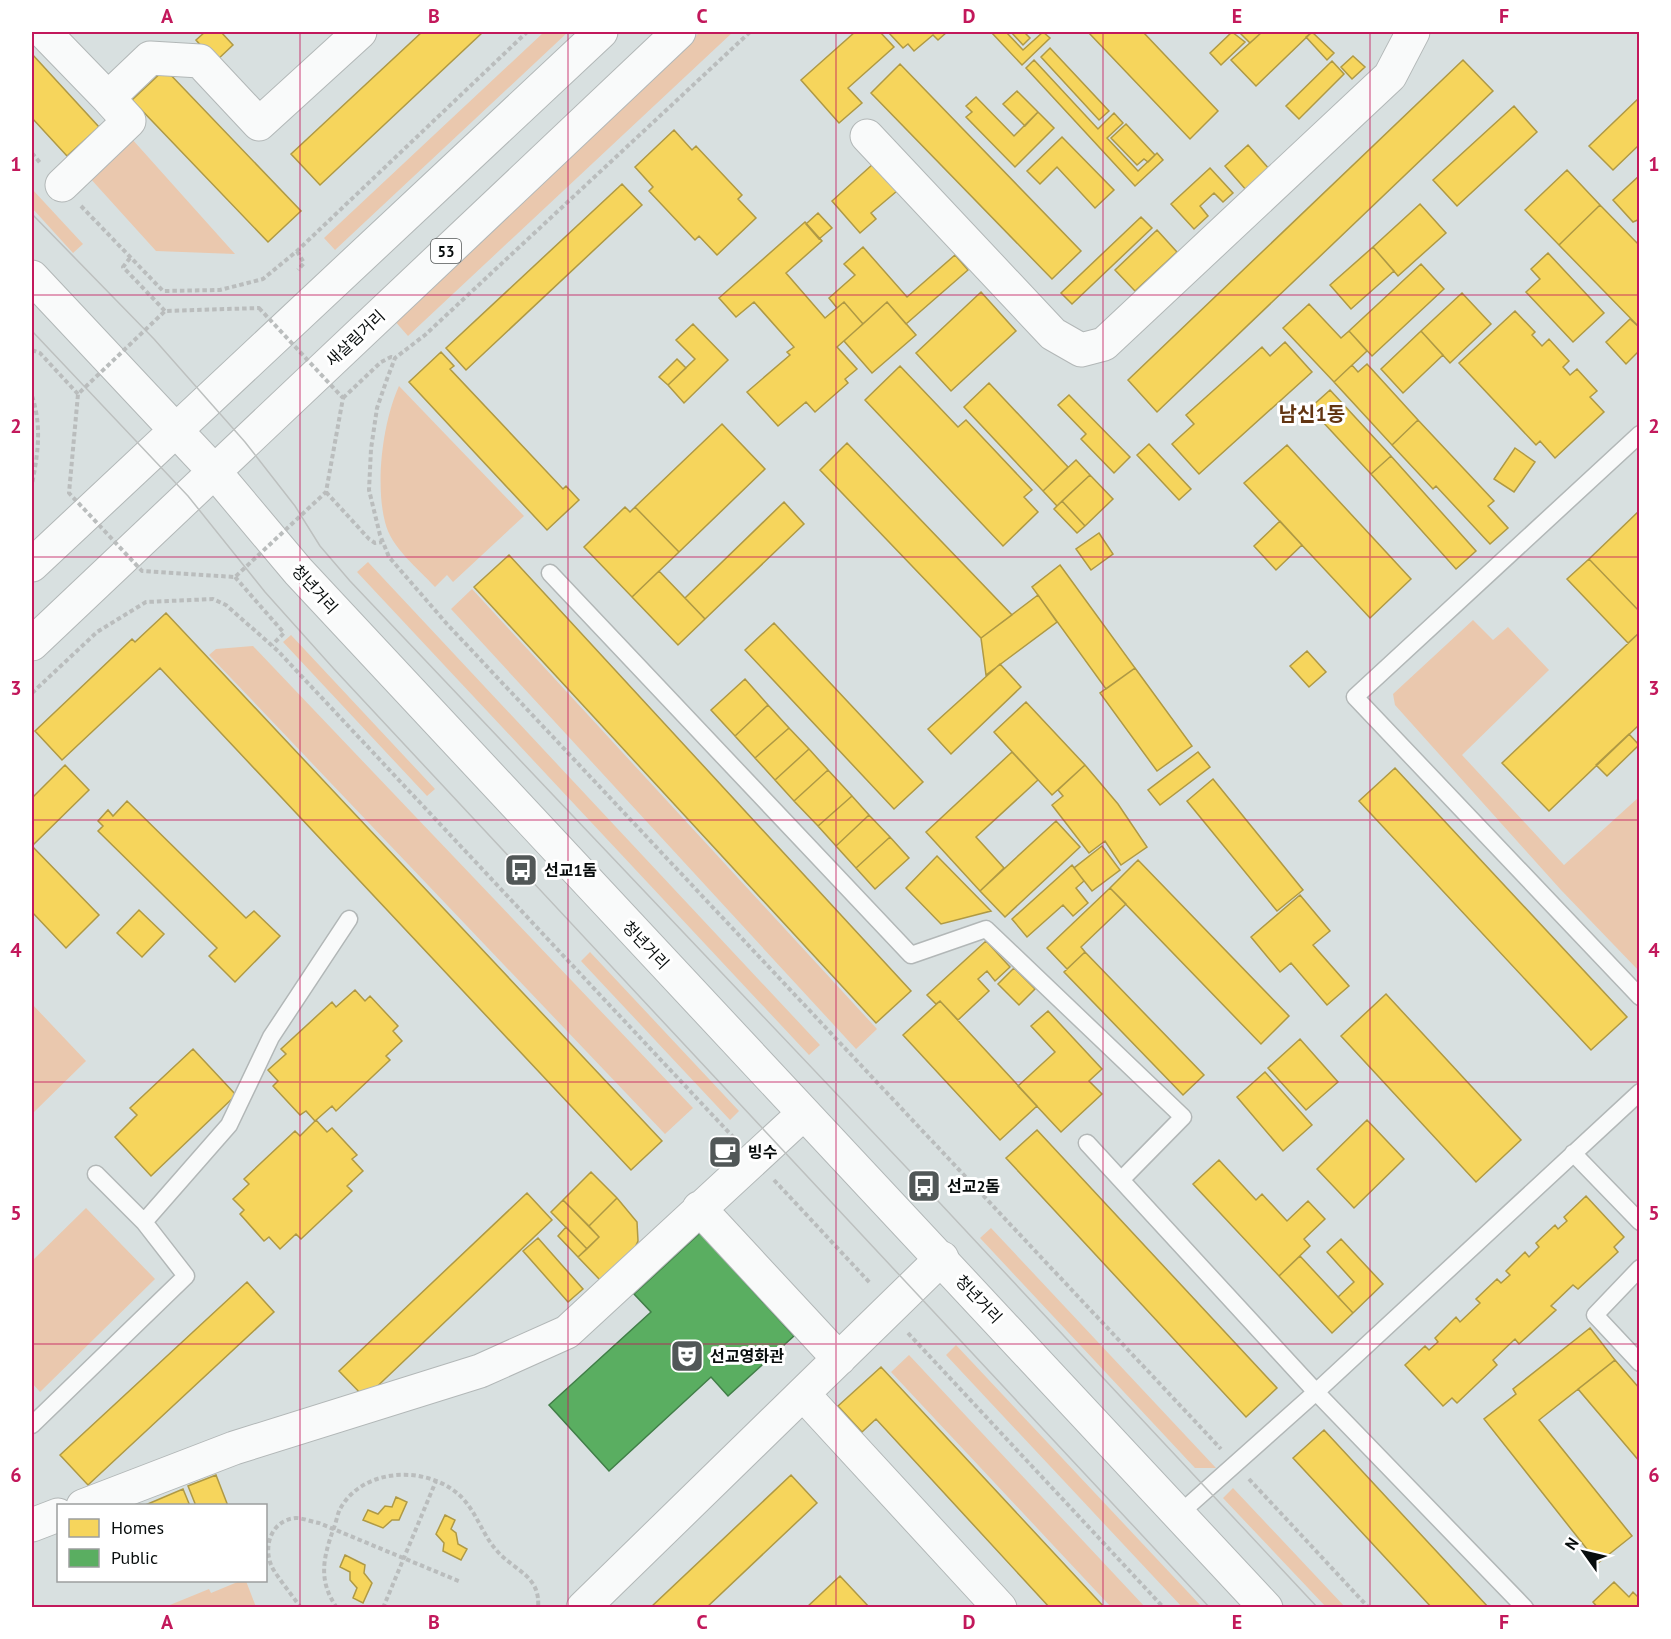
<svg xmlns="http://www.w3.org/2000/svg" width="1671" height="1639" viewBox="0 0 1671 1639" font-family="'PT Sans','Noto Sans KR',sans-serif">
	<rect width="100%" height="100%" fill="#d8e0e0"/>
	<path fill="#eac8ae" d="M544 32H568L335 250 324 238Z
		M700 32H733L408 336 393 319Z
		M132 139 235 254 156 251 89 177Z
		M32 189 83 244 73 253 32 208Z
		M399 386 524 516 453 582 447 575 435 587C418 568 391 548 385 522 375 483 383 421 399 386Z
		M368 562 820 1045 809 1055 357 572Z
		M472 589 877 1029 856 1049 451 609Z
		M1473 620 1493 640 1508 627 1549 670 1462 755 1564 865 1639 797V971L1561 890 1395 705 1393 694Z
		M291 635 435 789 427 796 283 642Z
		M253 646 693 1108 665 1134 209 655 216 649Z
		M590 952 739 1111 730 1120 581 961Z
		M32 1004 86 1061 32 1114Z
		M86 1208 155 1279 40 1392 32 1383V1261Z
		M991 1228 1216 1468H1195L980 1238Z
		M956 1345 1202 1607H1182L946 1355Z
		M909 1355 1145 1607H1111L891 1372Z
		M1233 1488 1345 1607H1326L1223 1498Z
		M240 1581H246L256 1607H165L209 1589 211 1593Z"/>
	<path fill="#f6d55c" stroke="#af9944" stroke-width="1.5" d="M205 32H221L233 45 215 62 196 40Z
		M422 32H483L320 185 291 154Z
		M855 32H880L894 47 848 88 862 103 839 123 801 80Z
		M888 32H947L938 40 933 35 914 51 908 44 903 48Z
		M991 32H1006L1023 50 1043 32 1050 38 1022 65Z
		M1011 32H1024L1030 38 1023 45Z
		M1088 32H1143L1218 111 1190 139Z
		M1232 32 1245 42 1221 65 1210 53Z
		M1239 32H1262L1250 43Z
		M1262 32H1312L1256 86 1231 60Z
		M1312 32 1334 53 1327 60 1306 37Z
		M1050 48 1109 111 1099 120 1041 57Z
		M32 54 99 127 67 156 32 118Z
		M1353 56 1365 67 1352 79 1341 67Z
		M1034 60 1098 129 1114 113 1123 123 1107 138 1138 171 1157 153 1163 160 1135 186 1026 68Z
		M1463 60 1493 91 1157 412 1128 380Z
		M1332 61 1344 74 1299 119 1286 106Z
		M900 64 1081 251 1052 279 871 93Z
		M165 69 301 211 268 242 132 100Z
		M1017 91 1038 112 1025 126 1003 104Z
		M976 97 1014 136 1038 112 1054 128 1015 167 966 117 972 112 966 106Z
		M1640 97V144L1613 170 1589 146Z
		M1514 106 1537 132 1457 206 1433 180Z
		M1126 124 1155 155 1148 162 1144 159 1137 165 1111 138Z
		M674 130 692 150 696 146 742 195 738 199 756 218 717 255 699 236 695 240 649 191 653 187 635 167Z
		M1062 137 1114 190 1095 208 1057 167 1040 184 1027 171Z
		M1248 145 1270 170 1247 191 1225 166Z
		M873 164 897 191 871 213 876 219 860 233 832 201Z
		M1210 168 1233 193 1223 202 1214 193 1200 206 1208 216 1194 229 1171 204Z
		M1567 170 1600 205 1559 245 1525 210Z
		M1640 175V219L1633 222 1613 200Z
		M622 184 642 205 466 370 446 348Z
		M1420 204 1446 233 1398 276 1373 247Z
		M1600 205 1640 246V328L1559 245Z
		M818 213 832 228 819 239 806 224Z
		M1141 217 1152 228 1072 304 1061 293Z
		M805 222 822 241 786 273 825 318 844 302 863 324 837 347 857 369 845 379 848 383 815 412 806 402 778 426 747 392 790 355 787 352 794 347 754 302 736 317 719 298Z
		M1157 230 1177 252 1135 291 1115 270Z
		M863 247 907 297 955 255 968 270 906 324 887 302 863 324 844 302 837 308 829 298 855 275 844 264Z
		M1373 247 1394 271 1351 309 1330 285Z
		M1548 253 1604 313 1573 342 1526 292 1540 279 1531 269Z
		M1421 264 1444 289 1372 356 1349 331Z
		M981 292 1016 331 951 391 916 353Z
		M1462 293 1491 324 1450 363 1421 331Z
		M887 302 916 335 872 373 844 341Z
		M1309 304 1341 338 1349 331 1367 351 1334 382 1283 328Z
		M1515 311 1535 332 1532 335 1542 346 1549 339 1569 361 1563 367 1570 375 1577 369 1597 391 1590 397 1604 412 1555 458 1540 441 1536 445 1459 363Z
		M1630 319 1640 328V350L1626 364 1606 342Z
		M693 324 728 360 684 403 668 385 695 359 676 340Z
		M1421 331 1443 355 1403 393 1381 369Z
		M1285 342 1312 372 1199 474 1172 444 1194 424 1186 415 1262 347 1270 356Z
		M441 352 454 366 450 369 563 489 566 486 579 500 547 530 409 382Z
		M677 359 686 368 668 385 659 377Z
		M1367 364 1418 420 1392 445 1334 382 1352 365 1358 372Z
		M900 366 958 427 966 420 1032 490 1024 497 1038 512 1003 546 865 400Z
		M989 383 1068 467 1043 491 964 407Z
		M1330 390 1391 456 1371 474 1310 408Z
		M1069 395 1130 457 1114 473 1081 439 1086 434 1058 405Z
		M1418 420 1494 501 1488 506 1508 528 1490 544 1436 486 1433 489 1392 445Z
		M722 424 765 469 679 552 635 507Z
		M847 443 1012 615 981 638 820 470Z
		M1149 444 1191 489 1179 500 1137 455Z
		M1287 445 1411 579 1370 618 1244 483Z
		M1515 448 1535 462 1514 492 1494 479Z
		M1391 456 1476 551 1456 569 1371 474Z
		M1076 460 1090 475 1057 506 1043 491Z
		M1090 475 1113 499 1085 526 1062 501Z
		M1062 501 1085 526 1077 533 1054 509Z
		M784 502 804 524 705 619 685 598Z
		M625 507 630 512 635 507 679 552 632 597 584 547Z
		M1640 510V612L1589 559Z
		M1280 521 1302 545 1276 570 1254 546Z
		M1099 533 1113 554 1091 570 1076 549Z
		M509 555 911 991 876 1023 474 587Z
		M1589 559 1640 612V632L1628 643 1567 579Z
		M1060 565 1135 668 1106 689 1032 587Z
		M659 571 705 619 678 645 632 597Z
		M1038 595 1057 622 986 675 981 638Z
		M166 613 662 1141 631 1170 160 668 62 760 35 731 132 639 135 642Z
		M774 623 923 782 894 809 745 650Z
		M1640 632V724L1549 811 1502 763Z
		M1307 651 1326 672 1309 687 1290 666Z
		M1000 664 1021 687 951 754 928 729Z
		M1135 668 1192 746 1157 771 1100 693Z
		M745 679 768 705 735 736 711 710Z
		M1026 702 1085 765 1052 795 994 732Z
		M768 705 789 728 755 758 735 736Z
		M789 728 809 749 775 780 755 758Z
		M1629 734 1639 745 1607 776 1596 765Z
		M809 749 828 770 794 801 775 780Z
		M1012 752 1038 780 976 837 1004 868 980 891 926 832Z
		M1198 752 1210 767 1160 805 1148 790Z
		M65 765 89 790 32 846V798Z
		M1085 765 1118 804 1147 847 1121 865 1105 841 1089 853 1052 805 1063 796 1058 790Z
		M1395 768 1627 1017 1591 1050 1359 801Z
		M828 770 852 796 818 826 794 801Z
		M1213 779 1303 890 1277 911 1187 801Z
		M852 796 869 815 836 846 818 826Z
		M127 801 246 918 254 911 280 936 235 982 209 956 217 948 98 831 103 826 98 821 108 810 113 816Z
		M869 815 890 837 856 868 836 846Z
		M1056 821 1080 847 1005 917 980 891Z
		M890 837 909 858 875 889 856 868Z
		M32 846 99 915 66 948 32 912Z
		M1102 846 1120 870 1092 891 1074 868Z
		M937 856 991 911 941 924 906 888Z
		M1138 860 1289 1016 1261 1044 1110 888Z
		M1072 865 1084 881 1076 888 1088 903 1073 916 1063 905 1027 937 1012 919Z
		M1110 888 1126 904 1081 947 1085 952 1067 969 1047 948Z
		M1300 895 1330 931 1313 945 1349 986 1327 1005 1291 963 1280 972 1251 937Z
		M139 910 164 934 142 957 117 933Z
		M986 941 1010 967 995 981 987 971 978 979 989 991 958 1020 940 1001 936 1004 927 995Z
		M1085 952 1204 1075 1183 1095 1064 972Z
		M1014 968 1035 989 1019 1005 998 984Z
		M355 990 365 1001 370 996 398 1026 393 1031 402 1041 386 1056 390 1060 336 1111 332 1106 315 1121 306 1111 300 1115 273 1086 278 1081 268 1070 286 1054 281 1049 332 1002 336 1007Z
		M1386 994 1521 1140 1476 1182 1341 1036Z
		M940 1001 1037 1106 1000 1140 903 1035Z
		M1048 1011 1102 1069 1089 1081 1102 1094 1061 1132 1018 1086 1055 1052 1031 1026Z
		M1300 1039 1338 1082 1306 1110 1268 1068Z
		M193 1049 236 1095 151 1176 115 1137 137 1115 130 1108Z
		M1265 1072 1312 1125 1283 1151 1237 1097Z
		M316 1120 327 1132 332 1128 357 1155 352 1159 363 1171 347 1186 352 1191 301 1239 296 1234 280 1249 269 1237 264 1241 240 1214 244 1210 233 1199 249 1184 244 1179 295 1131 300 1136Z
		M1367 1120 1404 1159 1354 1208 1317 1169Z
		M1037 1130 1277 1388 1246 1417 1006 1158Z
		M1219 1160 1256 1200 1262 1194 1287 1221 1308 1201 1325 1219 1304 1239 1310 1246 1279 1276 1193 1184Z
		M591 1172 617 1198 589 1226 563 1200Z
		M527 1193 552 1220 365 1398 339 1371Z
		M1586 1196 1624 1237 1614 1247 1618 1252 1578 1289 1573 1285 1551 1306 1556 1310 1519 1344 1515 1339 1493 1360 1497 1365 1457 1403 1452 1398 1443 1406 1405 1365 1425 1346 1429 1350 1438 1342 1435 1338 1456 1317 1460 1322 1480 1303 1476 1299 1497 1279 1501 1283 1510 1275 1506 1271 1525 1252 1529 1257 1539 1247 1536 1243 1555 1225 1558 1229 1567 1221 1564 1217Z
		M617 1198 637 1222 638 1241 634 1250 601 1281 578 1257 599 1237 589 1226Z
		M563 1200 599 1237 587 1249 551 1212Z
		M566 1227 587 1249 578 1257 558 1236Z
		M538 1238 583 1289 568 1302 523 1251Z
		M1341 1239 1383 1284 1353 1313 1338 1297 1354 1282 1327 1252Z
		M1300 1256 1353 1313 1332 1333 1279 1276Z
		M247 1282 274 1312 88 1485 60 1455Z
		M1590 1328 1615 1360 1539 1420 1632 1536 1598 1563 1484 1419 1516 1394 1513 1389Z
		M1615 1360 1640 1389V1462L1578 1389Z
		M881 1367 1105 1608H1050L876 1419 862 1432 838 1406Z
		M1324 1430 1489 1608H1432L1293 1458Z
		M216 1475 228 1506H196L188 1486Z
		M791 1475 817 1503 706 1608H650Z
		M183 1489 190 1506H143Z
		M396 1497 407 1502 399 1520H392L383 1528 363 1520 368 1510 378 1514 385 1506 392 1507Z
		M445 1515 455 1520 451 1529 456 1533 458 1544 467 1549 461 1560 443 1551 444 1543 436 1534Z
		M345 1555 365 1565 364 1573 372 1583 363 1603 353 1598 357 1588 350 1580V1572L340 1567Z
		M840 1576 870 1608H806Z
		M1614 1582 1629 1597 1633 1592 1640 1599 1639 1608H1598L1593 1602Z"/>
	<path fill="#5aae61" stroke="#417e48" stroke-width="1.5" d="M700 1233 794 1336 728 1396 711 1377 609 1471 549 1405 651 1312 634 1294Z"/>
	<g fill="none" stroke-linecap="round" stroke-linejoin="round">
		<defs>
			<path id="lane" d="M1640 434 1355 697 1640 997
				M550 573 911 955 986 929 1183 1117 1121 1180
				M1087 1143 1316 1392 1525 1608
				M1573 1153 1640 1222
				M144 1222 229 1125 271 1037 349 919
				M1640 1268 1595 1315 1640 1363
				M32 1425 186 1276 144 1222 96 1174
				M1178 1515 1316 1392 1640 1092"/>
			<path id="street" d="M44 32 108 98 150 58 200 61 259 124 360 32
				M867 136 1053 334 1081 350 1104 344 1390 76 1413 32
				M62 185 129 121 108 98
				M699 1208 839 1359
				M804 1395 1000 1608
				M83 1506 234 1448 480 1371 567 1332 803 1114
				M32 1525 58 1515
				M583 1608 942 1258"/>
			<path id="primary" d="M32 277 214 471 298 571 1266 1608
				M32 565 601 32
				M32 644 679 32"/>
		</defs>
		<use href="#lane" stroke="#b2b7b7" stroke-width="19"/>
		<use href="#street" stroke="#b2b7b7" stroke-width="35"/>
		<use href="#primary" stroke="#b2b7b7" stroke-width="35"/>
		<path stroke="#babdbd" stroke-width="4" stroke-dasharray="4.5 3" stroke-linecap="butt" d="M750 32 425 335 395 358 387 379 377 408 371 449 369 490 380 535 389 557 447 624 1221 1449
			M32 153 41 164
			M81 206 163 291 220 290 263 279 297 251 527 32
			M297 251 304 263 298 270
			M130 258 123 267 165 311
			M32 350 40 353 78 394
			M32 396C42 426 38 454 32 484
			M343 398 381 362 391 357 395 358
			M326 492 369 539 375 543 382 542
			M235 577 284 633 272 645
			M32 693 97 632 146 602 213 599 226 605 278 651 734 1138
			M774 1180 871 1284
			M908 1333 1164 1608
			M1249 1479 1369 1608
			M301 1608C292 1595 281 1582 273 1569 262 1549 270 1520 296 1518 303 1518 312 1522 319 1523L461 1582
			M337 1608C318 1581 323 1559 333 1530 336 1524 337 1515 340 1509 362 1469 420 1466 453 1490 476 1506 480 1533 498 1552 515 1571 541 1576 538 1608
			M383 1608 436 1481"/>
		<use href="#lane" stroke="#f9fafa" stroke-width="16"/>
		<use href="#street" stroke="#f9fafa" stroke-width="33"/>
		<use href="#primary" stroke="#f9fafa" stroke-width="33"/>
		<path stroke="#bdc0bf" stroke-width="1.5" d="M32 214 154 339 245 442 295 506 320 546 350 581 924 1186 1318 1608
			M32 331 188 496 265 592 334 669 1210 1608"/>
		<path stroke="#babdbd" stroke-width="4" stroke-dasharray="4.5 3" stroke-linecap="butt" d="M259 308 343 398 326 492 235 577 142 571 69 493 78 394 165 311Z"/>
	</g>
	<path fill="none" stroke="#c2185b" stroke-width="1.5" stroke-opacity="0.55" d="M300 32V1608M568 32V1608M836 32V1608M1103 32V1608M1370 32V1608M32 295H1640M32 557H1640M32 820H1640M32 1082H1640M32 1344H1640"/>
	<defs>
		<symbol id="bus-square" viewBox="-11 -11 22 22"><rect x="-9" y="-9" width="18" height="18" rx="4" fill="#515757" stroke="#fff"/><path d="M-5-6H5V4H4V6H2V4H-2V6H-4V4H-5ZM-3.5-4V0h7V-4ZM-3.5 1.2v1.5H-2V1.2ZM2 1.2v1.5H3.5V1.2Z" fill="#fff"/></symbol>
		<symbol id="cafe-square" viewBox="-11 -11 22 22"><rect x="-9" y="-9" width="18" height="18" rx="4" fill="#515757" stroke="#fff"/><path d="M-5.5-4.5H6V0H3Q3 3.5 0 3.5H-2.5Q-5.5 3.5-5.5 0ZM3-3.2v2h1.7v-2ZM-6 4.5H4V6H-6Z" fill="#fff"/></symbol>
		<symbol id="theatre-square" viewBox="-11 -11 22 22"><rect x="-9" y="-9" width="18" height="18" rx="4" fill="#515757" stroke="#fff"/><path d="M-5-5.5Q0-4 5-5.5V0Q5 5 0 6Q-5 5-5 0ZM-3.3-2.5H-1v1.5H-3.3ZM1-2.5H3.3v1.5H1ZM-2.8 1Q0 5.5 2.8 1Z" fill="#fff"/></symbol>
	</defs>
	<g fill-rule="evenodd">
		<use href="#bus-square" x="502" y="851" width="38" height="38"/>
		<use href="#cafe-square" x="706" y="1133" width="38" height="38"/>
		<use href="#bus-square" x="905" y="1167" width="38" height="38"/>
		<use href="#theatre-square" x="668" y="1337" width="38" height="38"/>
	</g>
	<g text-anchor="middle" dominant-baseline="central" stroke-width="6" stroke-linejoin="round" paint-order="stroke">
		<rect fill="#fff" stroke="#525656" stroke-width="1.5" x="431" y="239" width="30" height="24" rx="4.5"/>
		<g font-size="15" font-weight="bold" fill="#080d0d">
			<text x="446" y="251">53</text>
		</g>
		<g font-size="16" fill="#080d0d" stroke="#fff">
			<text transform="translate(355 338) rotate(-43)">새살림거리</text>
			<text transform="translate(315 589) rotate(48)">청년거리</text>
			<text transform="translate(646 945) rotate(47)">청년거리</text>
			<text transform="translate(979 1299) rotate(47)">청년거리</text>
		</g>
		<g font-size="16" font-weight="bold" fill="#080d0d" stroke="#fff" text-anchor="start">
			<text x="544" y="870">선교1돔</text>
			<text x="748" y="1152">빙수</text>
			<text x="947" y="1186">선교2돔</text>
			<text x="710" y="1356">선교영화관</text>
		</g>
		<g font-size="20" font-weight="bold" fill="#623512" stroke="#fff">
			<text x="1312" y="414">남신1동</text>
		</g>
	</g>
	<rect width="1671" height="1639" fill="none" stroke="#ffffff" stroke-width="66"/>
	<rect x="57" y="1504" width="210" height="78" fill="#ffffff" stroke="#9c9e9e" stroke-width="1.5"/>
	<rect x="69" y="1519" width="30" height="18" fill="#f6d55c" stroke="#9c9e9e" stroke-width="1.5"/>
	<text x="111" y="1534" font-size="18" fill="#080d0d">Homes</text>
	<rect x="69" y="1549" width="30" height="18" fill="#5aae61" stroke="#9c9e9e" stroke-width="1.5"/>
	<text x="111" y="1564" font-size="18" fill="#080d0d">Public</text>
	<g transform="translate(1584 1552) rotate(304)" stroke="#ffffff" stroke-width="4.5" paint-order="stroke">
	<path d="M0-4.5L10 22L0 15L-10 22Z" fill="#080d0d"/>
	<text y="-9" font-size="16" font-weight="bold" text-anchor="middle" fill="#080d0d">N</text>
	</g>
	<rect x="33" y="33" width="1605" height="1573" fill="none" stroke="#c2185b" stroke-width="2"/>
	<g font-size="20" text-anchor="middle" font-weight="bold" fill="#c2185b">
		<text x="167" y="23">A</text>
		<text x="434" y="23">B</text>
		<text x="702" y="23">C</text>
		<text x="969" y="23">D</text>
		<text x="1237" y="23">E</text>
		<text x="1504" y="23">F</text>
		<text x="16" y="171">1</text>
		<text x="1654" y="171">1</text>
		<text x="16" y="433">2</text>
		<text x="1654" y="433">2</text>
		<text x="16" y="695">3</text>
		<text x="1654" y="695">3</text>
		<text x="16" y="957">4</text>
		<text x="1654" y="957">4</text>
		<text x="16" y="1220">5</text>
		<text x="1654" y="1220">5</text>
		<text x="16" y="1482">6</text>
		<text x="1654" y="1482">6</text>
		<text x="167" y="1629">A</text>
		<text x="434" y="1629">B</text>
		<text x="702" y="1629">C</text>
		<text x="969" y="1629">D</text>
		<text x="1237" y="1629">E</text>
		<text x="1504" y="1629">F</text>
	</g>
</svg>
